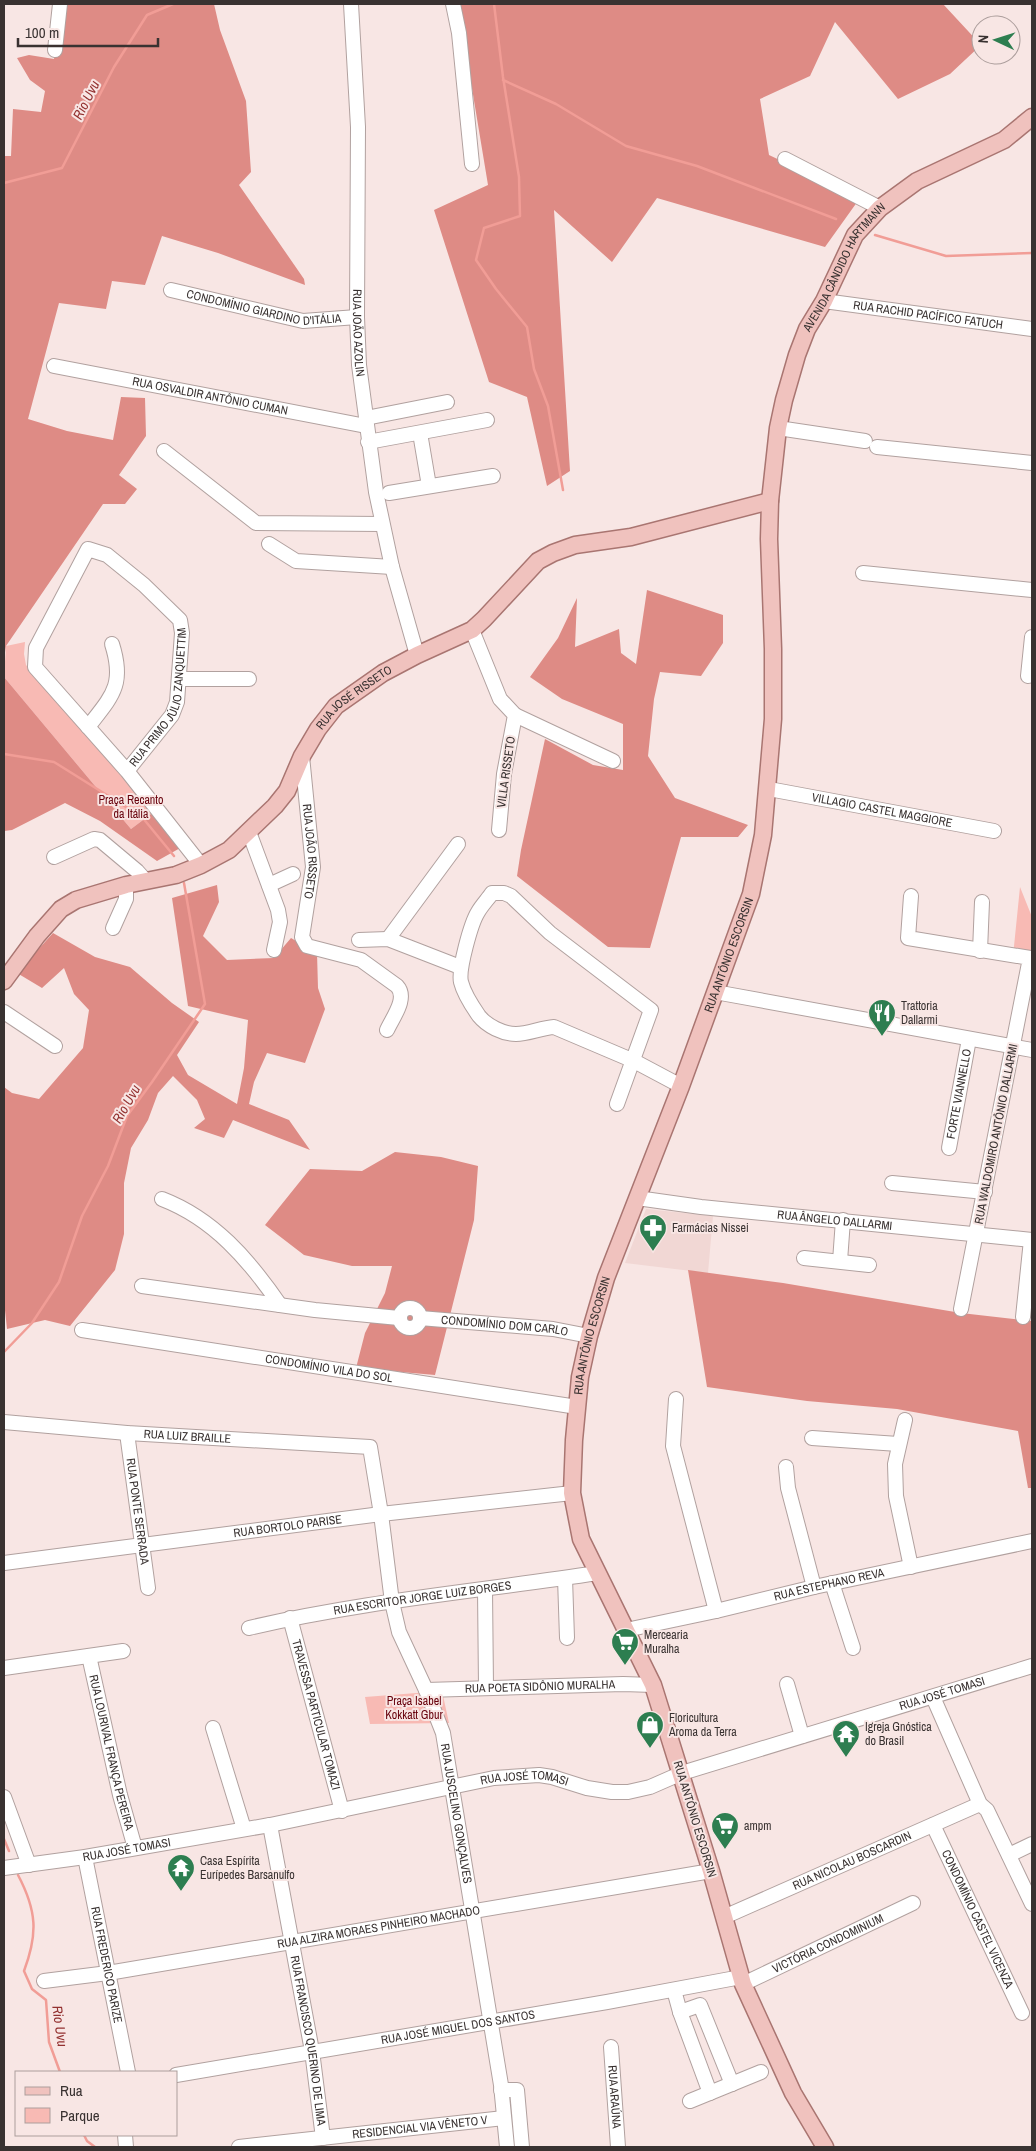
<svg xmlns="http://www.w3.org/2000/svg" width="1036" height="2151" viewBox="0 0 1036 2151" font-family="'Archivo Narrow',sans-serif">
	<rect width="100%" height="100%" fill="#f8e6e4"/>
	<path fill="#f1d7d4" d="M646 1209 713 1216 708 1273 625 1263Z"/>
	<path fill="#f8bab4" d="M25 642 24 654 26 665 155 811 131 829 4 677 6 646Z
		M1020 887 1032 917V957L1013 956Z
		M442 1691 449 1723 370 1724 365 1697Z"/>
	<path fill="#de8b85" d="M61 4H214L220 30 246 101 251 172 239 185 304 279 305 285 218 253 162 236 145 285 112 281 106 309 59 303 28 419 67 431 113 440 121 397 145 398 146 436 119 475 137 489 125 504H103L6 646 4 659V156H11L13 109 41 112 45 91 30 80 17 58 29 55 54 59Z
		M458 4H943L981 45 950 74 898 99 835 22 810 76 760 99 769 155 860 198 825 247 657 198 612 262 554 210 570 471 547 486 527 397 489 382 434 210 488 185Z
		M647 590 723 615V643L701 676 660 672 654 699 648 756 675 798 748 825 738 837H681L650 948 608 947 517 876 521 850 545 739 593 765 623 770V724L562 699 530 677 558 638 577 598 575 647 619 629 621 653 636 664Z
		M4 677 131 829 155 811 182 847 157 861 100 821 65 803 12 830 4 831Z
		M217 885 219 902 203 936 227 960 274 958 291 938 317 953 318 988 325 1009 305 1063 267 1053 254 1082 249 1104 289 1120 310 1150 233 1120 224 1138 194 1128 205 1119 197 1100 173 1076 158 1093 148 1120 131 1148 124 1183V1234L115 1270 70 1326 45 1320 7 1329 4 1301V1087L12 1093 39 1099 83 1048 89 1010 74 994 64 968 42 988 17 973 53 933 95 957 130 967 172 1003 199 1022 177 1055 188 1075 237 1104 244 1068 248 1020 188 1006 172 898Z
		M395 1152 441 1157 478 1166 474 1220 435 1375 356 1368 365 1333 385 1293 392 1266H352L304 1255 265 1225 310 1169 362 1171Z
		M688 1270 783 1283 961 1313 1032 1321V1488H1028L1018 1431 897 1409 807 1401 707 1387Z"/>
	<g fill="none" stroke-linecap="round" stroke-linejoin="round">
		<path stroke="#f19d96" stroke-width="2.5" d="M494 4 503 77 519 177 520 216 484 228 476 260 496 289 527 327 534 369 548 406 563 490
			M503 80 556 104 626 146 697 166 836 219
			M4 183 62 168 114 67 147 15 173 4
			M875 235 946 256 1032 253
			M4 754 54 762 142 817 174 856
			M4 1352 32 1323 59 1282 82 1216 108 1166 127 1116 152 1082 205 1004 184 883
			M4 1839 9 1851
			M18 1875C37 1911 38 1934 24 1971L32 1989 46 2000 49 2042 60 2072
			M84 2135 87 2141 95 2147"/>
		<defs>
			<g id="minor">
				<path id="s1" d="M351 4 358 127 357 317 359 365 376 492 392 567 417 655"/>
				<path d="M453 4 459 33 472 164"/>
				<path d="M55 50 60 4"/>
				<path d="M785 159 880 208"/>
				<path id="s2" d="M171 290 303 321 357 317"/>
				<path id="s3" d="M824 301 1032 329"/>
				<path id="s4" d="M54 366 366 426"/>
				<path d="M366 418 447 402"/>
				<path d="M778 428 865 441"/>
				<path d="M420 433 429 486"/>
				<path d="M368 442 487 420"/>
				<path d="M877 447 1032 463"/>
				<path d="M164 451 256 523 382 524"/>
				<path d="M389 493 493 476"/>
				<path d="M269 544 296 561 392 567"/>
				<path d="M863 573 1032 590"/>
				<path d="M472 630 500 699 515 715 504 774 499 830"/>
				<path d="M1028 676 1032 637"/>
				<path d="M180 679H249"/>
				<path d="M515 715 613 761"/>
				<path d="M88 727C112 696 125 685 112 644"/>
				<path id="s5" d="M302 756 313 867 302 937 307 946 361 960 397 986C408 998 393 1017 387 1030"/>
				<path id="s6" d="M127 771 172 715 177 702 182 633 180 620 144 585 107 555 88 549 36 648 35 667 127 771 201 865"/>
				<path id="s7" d="M769 789 994 831"/>
				<path d="M249 832 278 910 280 922 274 950"/>
				<path d="M54 857 94 839 100 840 137 871 146 881"/>
				<path d="M269 885 293 874"/>
				<path d="M911 896 908 938 1030 958 961 1309"/>
				<path d="M113 928 126 899V885"/>
				<path d="M388 939 458 844"/>
				<path d="M359 940 388 939 460 967"/>
				<path d="M980 951 982 902"/>
				<path d="M715 992 1032 1050"/>
				<path d="M4 1012 55 1046"/>
				<path d="M617 1104 651 1010 550 933 511 896 504 893H492C488 899 482 905 478 912 471 923 458 970 461 982 464 994 472 1006 479 1016 487 1026 503 1034 516 1034 528 1034 541 1028 554 1027L634 1061 681 1086"/>
				<path id="s8" d="M949 1148 969 1039"/>
				<path d="M892 1183 985 1192"/>
				<path id="s9" d="M637 1198 701 1207 1032 1240"/>
				<path d="M162 1199C214 1219 249 1260 280 1305"/>
				<path d="M804 1258 869 1265"/>
				<path d="M840 1261 843 1220"/>
				<path d="M142 1286 315 1310 399 1318"/>
				<circle cx="410" cy="1318" r="10"/>
				<path d="M1023 1317 1031 1240"/>
				<path id="s10" d="M420 1318 553 1329 589 1336"/>
				<path id="s11" d="M82 1330 577 1407"/>
				<path d="M676 1399 673 1446 716 1611"/>
				<path d="M905 1420 895 1464 896 1496 911 1567"/>
				<path id="s12" d="M4 1422 127 1433 370 1447 381 1514 392 1602 399 1632 426 1690 443 1733 501 2085 507 2147"/>
				<path id="s13" d="M127 1433 148 1588"/>
				<path d="M812 1438 898 1444"/>
				<path d="M786 1467 788 1488 814 1587"/>
				<path id="s14" d="M4 1563 381 1514 572 1493"/>
				<path d="M565 1578 567 1638"/>
				<path d="M832 1583 853 1648"/>
				<path d="M485 1590 486 1687"/>
				<path id="s15" d="M290 1618 342 1811"/>
				<path id="s16" d="M249 1628C363 1601 481 1591 597 1573"/>
				<path id="s17" d="M626 1630 716 1611 814 1587 1032 1541"/>
				<path id="s18" d="M89 1656 120 1795 135 1848"/>
				<path d="M4 1668 123 1651"/>
				<path d="M787 1684 802 1736"/>
				<path id="s19" d="M426 1690 623 1684 653 1685"/>
				<path d="M933 1697 980 1804 987 1810 1032 1904"/>
				<path d="M213 1728 244 1829"/>
				<path d="M4 1797 29 1865"/>
				<path id="s20" d="M270 1825 312 2051 323 2138"/>
				<path id="s21" d="M933 1825 1022 2013"/>
				<path d="M1009 1855 1032 1844"/>
				<path id="s22" d="M85 1857 128 2072"/>
				<path id="s23" d="M4 1868 85 1857 270 1825 494 1778 539 1775 552 1777 587 1788 612 1792H628L650 1787 682 1773 1032 1666"/>
				<path id="s24" d="M724 1917 980 1804"/>
				<path id="s25" d="M44 1981 108 1973 711 1871"/>
				<path id="s26" d="M743 1984 913 1903"/>
				<path d="M674 1990 680 2012 710 2093"/>
				<path d="M680 2012 700 2005 732 2084"/>
				<path id="s27" d="M611 2047 618 2147"/>
				<path id="s28" d="M176 2075 607 2002 741 1977"/>
				<path d="M501 2090H517L522 2147"/>
				<path d="M690 2101 761 2072"/>
				<path d="M125 2135 126 2147"/>
				<path id="s29" d="M239 2147 504 2118"/>
			</g>
			<g id="major">
				<path id="s30" d="M4 981 37 936 61 909 76 900 126 885 176 875 201 865 229 850 275 806 287 791 302 756 318 729 336 706 383 673 417 655 472 630 484 619 538 561 553 553 575 545 631 537 770 501"/>
				<path id="s31" d="M825 2147 793 2093 743 1984 711 1871 653 1685 581 1539 572 1493 574 1440 580 1377 589 1336 606 1278 681 1086 751 894 763 835 773 719V649L769 539 770 501 778 428 784 400 797 355 807 329 824 301 855 235 880 208 917 181 1004 140 1032 117"/>
			</g>
		</defs>
		<use href="#minor" stroke="#b1a19f" stroke-width="16"/>
		<use href="#major" stroke="#a97571" stroke-width="19"/>
		<use href="#minor" stroke="#fff" stroke-width="14"/>
		<use href="#major" stroke="#f0c2be" stroke-width="16"/>
	</g>
	<defs>
		<symbol id="restaurant-pin" viewBox="-11 -11 22 30"><path d="M0 17L-7.5 6A9.5 9.5 0 1 1 7.5 6Z" fill="#2d7e50" stroke="#f8e6e4"/><path d="M-5-6h1v4h1v-4h1v4h1v-4h1v5L-1.5 .5V6h-2V.5L-5-1ZM5-6V6H3V1.5H1.5Q1.5-4 5-6Z" fill="#fff"/></symbol>
		<symbol id="pharmacy-pin" viewBox="-11 -11 22 30"><path d="M0 17L-7.5 6A9.5 9.5 0 1 1 7.5 6Z" fill="#2d7e50" stroke="#f8e6e4"/><path d="M-2-6h4v4h4v4h-4v4h-4v-4h-4v-4h4Z" fill="#fff"/></symbol>
		<symbol id="supermarket-pin" viewBox="-11 -11 22 30"><path d="M0 17L-7.5 6A9.5 9.5 0 1 1 7.5 6Z" fill="#2d7e50" stroke="#f8e6e4"/><path d="M-6-5.5h2.5l.6 2H6L4.5 2H-2.5L-4.4-4H-6ZM-1.5 3.2a1.3 1.3 0 1 0 .1 0ZM3 3.2a1.3 1.3 0 1 0 .1 0Z" fill="#fff"/></symbol>
		<symbol id="shop-pin" viewBox="-11 -11 22 30"><path d="M0 17L-7.5 6A9.5 9.5 0 1 1 7.5 6Z" fill="#2d7e50" stroke="#f8e6e4"/><path d="M-5-2.5h2.3a2.7 3.5 0 0 1 5.4 0H5L5.5 6h-11ZM-1.5-2.5h3a1.5 2.3 0 0 0-3 0Z" fill="#fff"/></symbol>
		<symbol id="temple-pin" viewBox="-11 -11 22 30"><path d="M0 17L-7.5 6A9.5 9.5 0 1 1 7.5 6Z" fill="#2d7e50" stroke="#f8e6e4"/><path d="M0-6L5-2H3V0L6.5 2.5H4V6H1.5V3h-3V6H-4V2.5H-6.5L-3 0V-2H-5Z" fill="#fff"/></symbol>
	</defs>
	<g fill-rule="evenodd">
		<use href="#restaurant-pin" x="866" y="997" width="32" height="43"/>
		<use href="#pharmacy-pin" x="637" y="1212" width="32" height="43"/>
		<use href="#supermarket-pin" x="609" y="1626" width="32" height="43"/>
		<use href="#shop-pin" x="634" y="1709" width="32" height="43"/>
		<use href="#temple-pin" x="830" y="1718" width="32" height="43"/>
		<use href="#supermarket-pin" x="709" y="1810" width="32" height="43"/>
		<use href="#temple-pin" x="165" y="1852" width="32" height="43"/>
	</g>
	<g text-anchor="middle" dominant-baseline="central" stroke-width="4" stroke-linejoin="round" paint-order="stroke">
		<g font-size="12" fill="#393231" stroke="#f8e6e4">
			<text stroke="none"><textPath href="#s31" startOffset="1978">AVENIDA CÂNDIDO HARTMANN</textPath></text>
			<text stroke="none"><textPath href="#s2" startOffset="95">CONDOMÍNIO GIARDINO D'ITÁLIA</textPath></text>
			<text stroke="none"><textPath href="#s3" startOffset="105">RUA RACHID PACÍFICO FATUCH</textPath></text>
			<text stroke="none"><textPath href="#s1" startOffset="329">RUA JOÃO AZOLIN</textPath></text>
			<text stroke="none"><textPath href="#s4" startOffset="159">RUA OSVALDIR ANTÔNIO CUMAN</textPath></text>
			<text stroke="none"><textPath href="#s6" startOffset="84">RUA PRIMO JÚLIO ZANQUETTIM</textPath></text>
			<text stroke="none"><textPath href="#s30" startOffset="472">RUA JOSÉ RISSETO</textPath></text>
			<text transform="translate(506 772) rotate(-82)">VILLA RISSETO</text>
			<text stroke="none"><textPath href="#s7" startOffset="115">VILLAGIO CASTEL MAGGIORE</textPath></text>
			<text stroke="none"><textPath href="#s5" startOffset="96">RUA JOÃO RISSETO</textPath></text>
			<text stroke="none"><textPath href="#s31" startOffset="1269">RUA ANTÔNIO ESCORSIN</textPath></text>
			<text stroke="none"><textPath href="#s8" startOffset="55">FORTE VIANNELLO</textPath></text>
			<text transform="translate(996 1134) rotate(-79)">RUA WALDOMIRO ANTÔNIO DALLARMI</text>
			<text stroke="none"><textPath href="#s9" startOffset="199">RUA ÂNGELO DALLARMI</textPath></text>
			<text stroke="none"><textPath href="#s10" startOffset="85">CONDOMÍNIO DOM CARLO</textPath></text>
			<text stroke="none"><textPath href="#s31" startOffset="864">RUA ANTÔNIO ESCORSIN</textPath></text>
			<text stroke="none"><textPath href="#s11" startOffset="250">CONDOMÍNIO VILA DO SOL</textPath></text>
			<text stroke="none"><textPath href="#s12" startOffset="184">RUA LUIZ BRAILLE</textPath></text>
			<text stroke="none"><textPath href="#s13" startOffset="79">RUA PONTE SERRADA</textPath></text>
			<text stroke="none"><textPath href="#s14" startOffset="286">RUA BORTOLO PARISE</textPath></text>
			<text stroke="none"><textPath href="#s17" startOffset="208">RUA ESTEPHANO REVA</textPath></text>
			<text stroke="none"><textPath href="#s16" startOffset="176">RUA ESCRITOR JORGE LUIZ BORGES</textPath></text>
			<text stroke="none"><textPath href="#s19" startOffset="114">RUA POETA SIDÔNIO MURALHA</textPath></text>
			<text stroke="none"><textPath href="#s23" startOffset="964">RUA JOSÉ TOMASI</textPath></text>
			<text stroke="none"><textPath href="#s15" startOffset="100">TRAVESSA PARTICULAR TOMAZI</textPath></text>
			<text stroke="none"><textPath href="#s18" startOffset="99">RUA LOURIVAL FRANÇA PEREIRA</textPath></text>
			<text stroke="none"><textPath href="#s23" startOffset="529">RUA JOSÉ TOMASI</textPath></text>
			<text stroke="none"><textPath href="#s12" startOffset="746">RUA JUSCELINO GONÇALVES</textPath></text>
			<text transform="translate(695 1819) rotate(73)">RUA ANTÔNIO ESCORSIN</text>
			<text stroke="none"><textPath href="#s23" startOffset="124">RUA JOSÉ TOMASI</textPath></text>
			<text stroke="none"><textPath href="#s24" startOffset="140">RUA NICOLAU BOSCARDIN</textPath></text>
			<text stroke="none"><textPath href="#s21" startOffset="104">CONDOMÍNIO CASTEL VICENZA</textPath></text>
			<text stroke="none"><textPath href="#s25" startOffset="339">RUA ALZIRA MORAES PINHEIRO MACHADO</textPath></text>
			<text stroke="none"><textPath href="#s26" startOffset="94">VICTÓRIA CONDOMINIUM</textPath></text>
			<text stroke="none"><textPath href="#s22" startOffset="110">RUA FREDERICO PARIZE</textPath></text>
			<text stroke="none"><textPath href="#s28" startOffset="286">RUA JOSÉ MIGUEL DOS SANTOS</textPath></text>
			<text stroke="none"><textPath href="#s20" startOffset="219">RUA FRANCISCO QUERINO DE LIMA</textPath></text>
			<text stroke="none"><textPath href="#s27" startOffset="50">RUA ARAÚNA</textPath></text>
			<text stroke="none"><textPath href="#s29" startOffset="182">RESIDENCIAL VIA VÊNETO V</textPath></text>
		</g>
		<g font-size="12" fill="#67000b" stroke="#f8e6e4">
			<text x="131" y="800">Praça Recanto<tspan x="131" dy="14">da Itália</tspan></text>
			<text x="414" y="1701">Praça Isabel<tspan x="414" dy="14">Kokkatt Gbur</tspan></text>
		</g>
		<g font-size="12" fill="#393231" stroke="#f8e6e4" text-anchor="start">
			<text x="901" y="1006">Trattoria<tspan x="901" dy="14">Dallarmi</tspan></text>
			<text x="672" y="1228">Farmácias Nissei</text>
			<text x="644" y="1635">Mercearia<tspan x="644" dy="14">Muralha</tspan></text>
			<text x="669" y="1718">Floricultura<tspan x="669" dy="14">Aroma da Terra</tspan></text>
			<text x="865" y="1727">Igreja Gnóstica<tspan x="865" dy="14">do Brasil</tspan></text>
			<text x="744" y="1826">ampm</text>
			<text x="200" y="1861">Casa Espírita<tspan x="200" dy="14">Eurípedes Barsanulfo</tspan></text>
		</g>
		<g font-size="14" font-style="italic" fill="#933130" stroke="#f8e6e4">
			<text transform="translate(86 100) rotate(-63)">Rio Uvu</text>
			<text transform="translate(126 1104) rotate(-60)">Rio Uvu</text>
			<text transform="translate(60 2026) rotate(82)">Rio Uvu</text>
		</g>
	</g>
	<rect width="1036" height="2151" fill="none" stroke="#393231" stroke-width="10"/>
	<rect x="15" y="2071" width="162" height="65" fill="#f8e6e4" stroke="#ac9e9c"/>
	<rect x="25" y="2087" width="25" height="8" fill="#f0c2be" stroke="#ac9e9c"/>
	<text x="60" y="2096" font-size="15" fill="#393231">Rua</text>
	<rect x="25" y="2108" width="25" height="15" fill="#f8bab4" stroke="#ac9e9c"/>
	<text x="60" y="2121" font-size="15" fill="#393231">Parque</text>
	<g transform="translate(996 40) rotate(274)"><circle r="24" fill="#f8e6e4" stroke="#ac9e9c"/>
	<path d="M0-4L9 19L0 12L-9 19Z" fill="#2d7e50"/>
	<text y="-8" font-size="14" font-weight="bold" text-anchor="middle" fill="#393231">N</text>
	</g>
	<path d="M18 38v8h140v-8" fill="none" stroke="#393231" stroke-width="2.5"/>
	<text x="25" y="38" font-size="15" fill="#393231" stroke="#f8e6e4" stroke-width="4" paint-order="stroke">100 m</text>
</svg>
